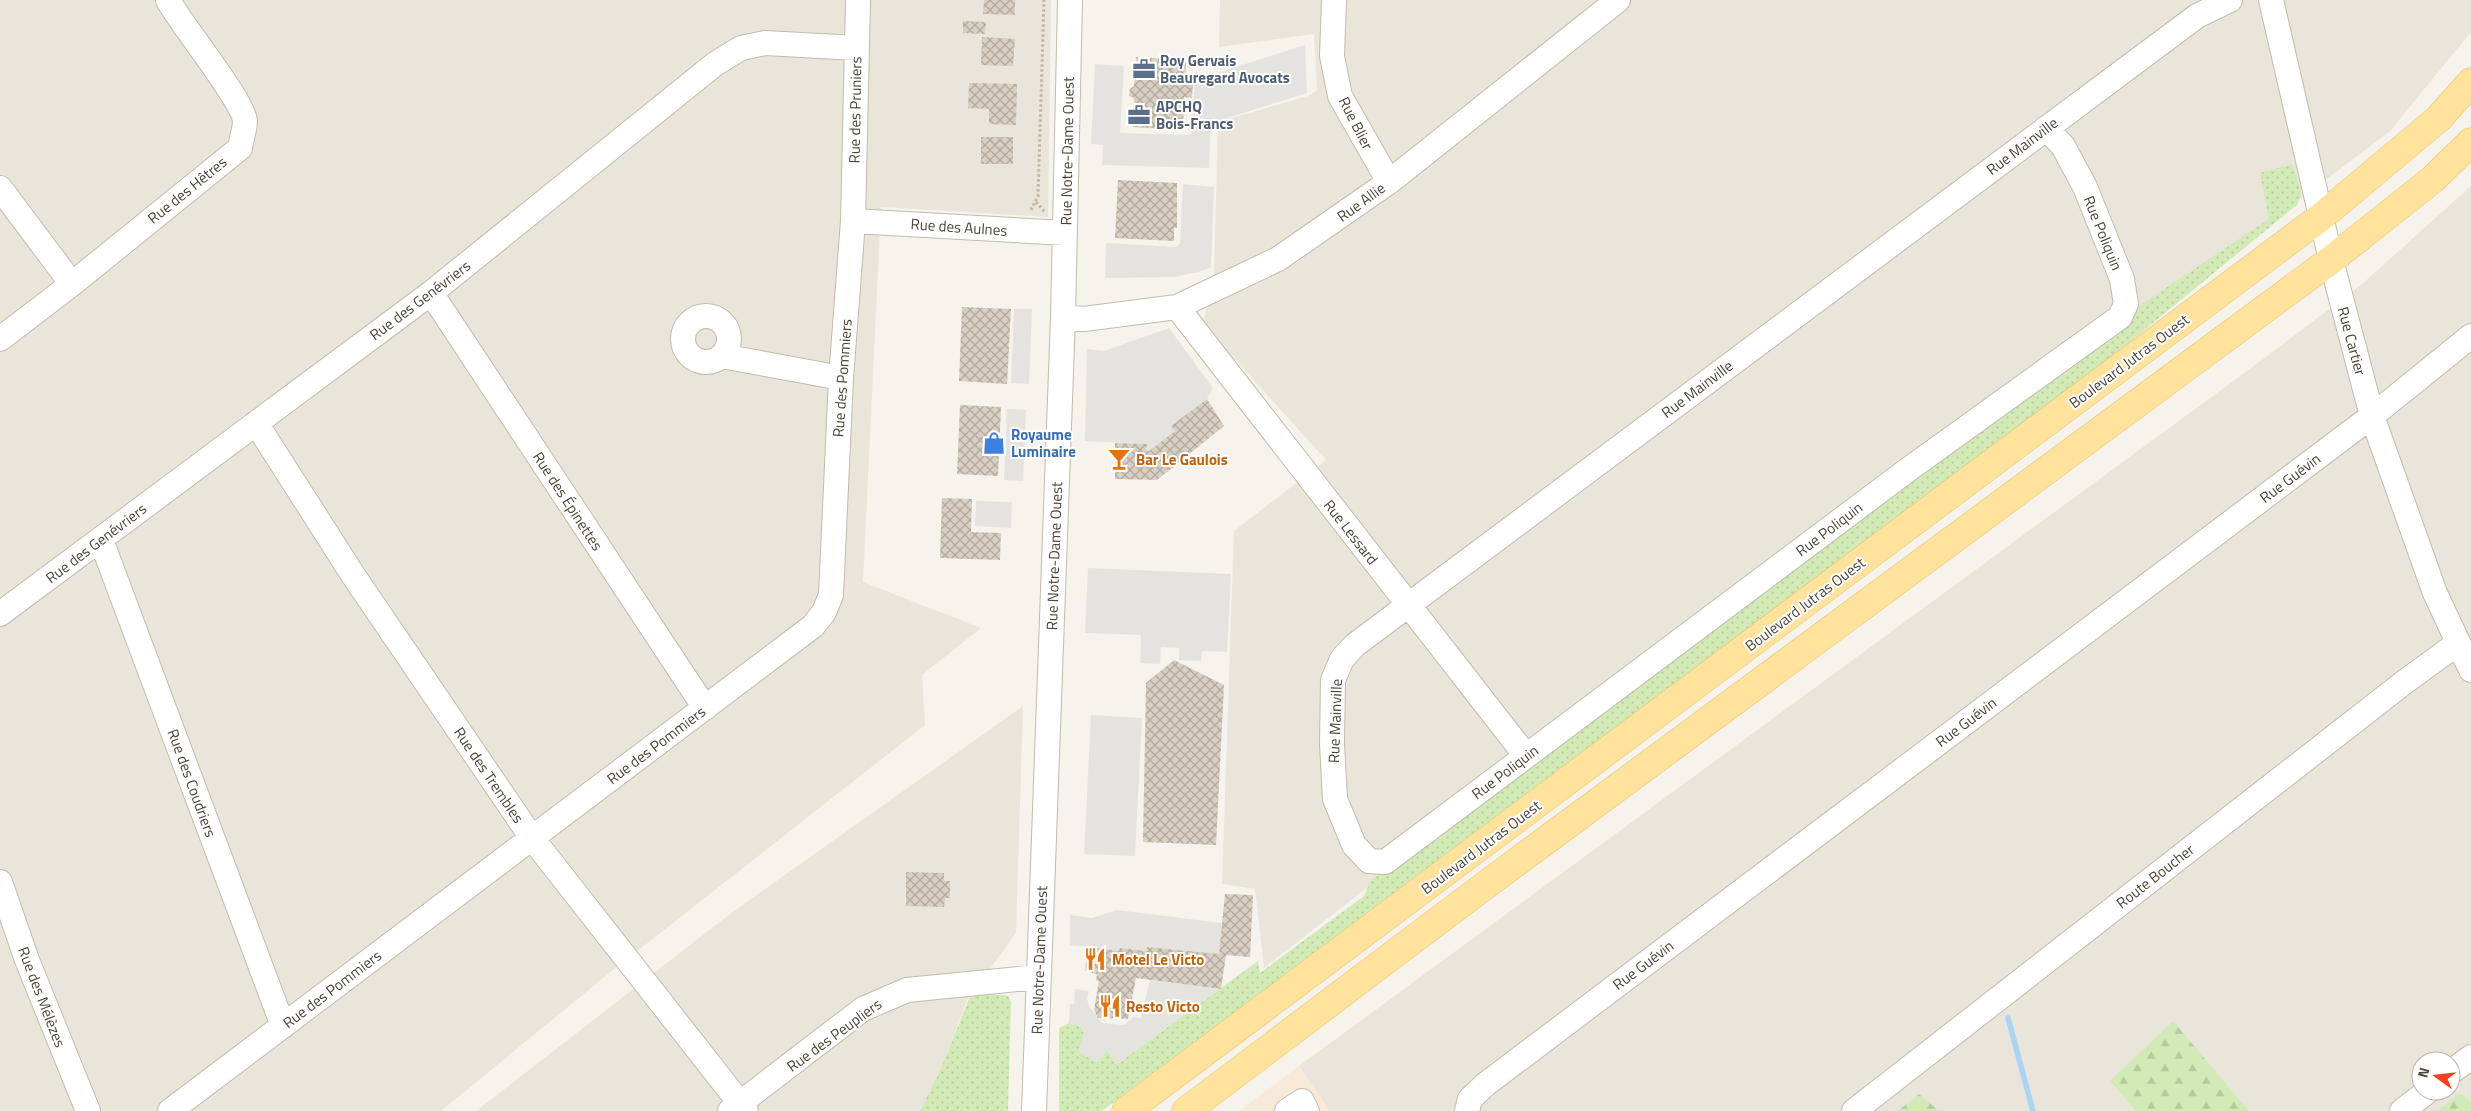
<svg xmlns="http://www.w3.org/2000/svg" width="2471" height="1111" viewBox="0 0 2471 1111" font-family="'Titillium Web',sans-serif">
	<defs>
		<pattern id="grass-dots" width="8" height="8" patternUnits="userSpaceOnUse" patternTransform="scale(1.25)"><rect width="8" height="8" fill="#d2eab5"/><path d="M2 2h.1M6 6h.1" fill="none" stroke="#b6ca9c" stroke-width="1.8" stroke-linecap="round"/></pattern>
		<pattern id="forest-firs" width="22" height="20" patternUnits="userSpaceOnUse" patternTransform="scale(1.25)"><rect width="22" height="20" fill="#d2eab5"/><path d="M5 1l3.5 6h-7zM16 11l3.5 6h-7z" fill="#b6ca9c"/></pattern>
		<pattern id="building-cross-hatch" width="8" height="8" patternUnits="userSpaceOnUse" patternTransform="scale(1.25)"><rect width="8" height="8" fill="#d8cfc1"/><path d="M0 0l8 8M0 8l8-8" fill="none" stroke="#b1aa9e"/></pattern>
	</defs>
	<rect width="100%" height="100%" fill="#f6f3ec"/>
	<path fill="#eae5da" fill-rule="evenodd" d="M0 0H1051L1048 217 881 207 863 582 981 628 922 675 925 725 608 974 441 1111H0Z
		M1220 0H2471V32L2390 131 2240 245 1522 767 1264 968 1255 889 1222 884 1234 531 1326 460 1203 324 1214 275 1218 122 1308 96 1317 90 1314 34 1219 47Z
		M2471 186V1111H1330L1299 1066 2266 357 2361 285ZM2421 1061H2451V1091H2421Z
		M1023 706 1016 933 967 1000 932 1093 920 1111H476L730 914Z"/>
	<path fill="#f7ead8" d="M1299 1066 1330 1111H1239Z"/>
	<path fill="url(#grass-dots)" d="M2292 164 2301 191 2298 204 2099 367 1102 1111H1059V1028L1069 1023 1082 1027 1084 1034 1106 1049 1117 1064 1258 961 1260 973 1364 896 1371 880 1456 815 2142 304 2269 219 2260 173Z
		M971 994 1004 995 1009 997 1011 1002 1008 1111H920L939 1073Z"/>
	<path fill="url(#forest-firs)" d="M2173 1021 2249 1111H2136L2110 1081Z
		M2460 1093 2471 1102V1111H2437Z
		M1919 1094 1939 1111H1898Z"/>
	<path fill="#e5e3e0" d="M1305 45 1307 93 1211 123 1209 168 1102 165 1103 145 1091 144 1095 64 1124 66 1120 133 1191 135 1195 80Z
		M1183 184 1214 187 1211 267 1199 272 1174 277 1105 278 1106 243 1176 247 1180 243Z
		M1014 309H1032L1029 384 1011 383Z
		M1169 328 1213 388 1207 399 1172 426 1175 431 1149 451 1146 450 1147 444 1085 441 1087 349 1104 351Z
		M1007 409 1026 410 1023 481 1004 480Z
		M976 501 1012 502 1011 528 975 526Z
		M1088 568 1231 574 1227 652 1202 651 1201 661 1179 660V648L1161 647 1160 664 1140 663 1141 635 1085 633Z
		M1091 715 1142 718 1135 856 1084 854Z
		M1117 910 1222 923 1219 954 1147 947 1146 951 1120 948 1119 951 1070 945V915L1092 918Z
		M1150 980 1219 989 1117 1064 1107 1050 1098 1063 1078 1052 1084 1034 1082 1027 1069 1023 1070 1004H1074L1075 989 1089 991 1087 999 1089 1006 1102 1023 1124 1025 1134 1017 1141 1018Z"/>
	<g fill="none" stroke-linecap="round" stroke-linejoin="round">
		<path stroke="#a9d4f2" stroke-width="5.5" d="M2008 1018 2033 1111"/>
	</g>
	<path fill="url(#building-cross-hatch)" d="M984 0H1015V15L983 14Z
		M963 21 986 22 985 34 963 33Z
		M982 37 1015 39 1013 66 981 65Z
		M1136 57 1186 60 1185 84H1193L1192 98 1184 97 1183 130 1133 127 1134 98 1129 96 1130 89 1134 86Z
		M969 83 1017 84 1016 125 989 124V109L968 108Z
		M981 137H1013V164H981Z
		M1118 180 1177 183V228H1174V241L1115 238Z
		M962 307 1011 309 1007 384 959 381Z
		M1207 399 1224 426 1157 480 1115 479V443L1147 444 1146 450 1149 451 1175 431 1171 426Z
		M960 405 1001 407 998 476 957 474Z
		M942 498 972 499 971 532 1001 533 1000 560 940 558Z
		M1174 660 1224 685 1216 845 1143 842 1146 683Z
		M906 872 944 873V881H950V898H945L944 907 906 906Z
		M1225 894 1253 895 1250 957 1226 955 1221 989 1136 978 1128 1019 1098 1018 1094 1010 1099 981 1096 980 1097 974 1085 971 1088 947 1119 951 1120 948 1146 951 1147 947 1219 954Z"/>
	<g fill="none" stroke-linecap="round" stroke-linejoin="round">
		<defs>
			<path id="minor" d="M1334 0 1332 56 1340 96 1389 182
				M2271 0 2331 260 2372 416 2435 593 2471 670
				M2046 128 2063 146 2085 187 2122 279 2126 304 2120 317 1909 469 1385 862 1369 861 1354 845 1335 799 1332 744 1333 680 1342 659 1355 645 2197 16 2230 0
				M0 188 72 284
				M853 221 1065 233
				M431 293 705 708
				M1177 307 1526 756
				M683 339a23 23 0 1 1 46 0a23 23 0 1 1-46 0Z
				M1063 317 1084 319 1177 307 1278 259 1389 182 1618 0
				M0 339 72 284 240 148C241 140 245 129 245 121 243 100 182 26 168 0
				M722 356 841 378
				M256 423 353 575 532 838 746 1111
				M101 540 283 1026
				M0 614 431 293 715 64 741 48 765 43 857 48
				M0 882 27 960 88 1111
				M2451 1072 2471 1057
				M170 1111 813 626 824 612 831 595 841 378 853 221 858 0
				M730 1111 863 1009 907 990 1038 977
				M1034 1111 1063 317 1070 0
				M1287 1111 1302 1101 1307 1111
				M1467 1111 1470 1099 1486 1084 2372 416 2471 336
				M1854 1111 2402 684 2458 643
				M2402 1111 2428 1091"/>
			<path id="major" d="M1126 1111 2321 217 2439 118 2471 82
				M1186 1111 1491 881 2331 260 2433 179 2471 142"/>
		</defs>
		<use href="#minor" stroke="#c2bbae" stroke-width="26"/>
		<use href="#major" stroke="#e6c16a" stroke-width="29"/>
		<path stroke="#c4b79f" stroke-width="3" stroke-dasharray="2.5 2.5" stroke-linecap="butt" d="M1036 202 1044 211
			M1031 210 1038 196 1044 0"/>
		<use href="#minor" stroke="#fff" stroke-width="24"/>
		<use href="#major" stroke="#ffe39c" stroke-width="28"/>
	</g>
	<defs>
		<symbol id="office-bare" viewBox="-9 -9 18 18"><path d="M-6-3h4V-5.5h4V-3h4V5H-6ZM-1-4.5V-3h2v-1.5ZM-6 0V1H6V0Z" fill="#5c6f8a" stroke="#fff" stroke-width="2.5" paint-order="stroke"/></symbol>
		<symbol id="shop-bare" viewBox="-9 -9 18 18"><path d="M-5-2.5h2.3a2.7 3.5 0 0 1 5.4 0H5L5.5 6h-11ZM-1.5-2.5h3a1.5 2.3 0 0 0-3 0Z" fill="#3f7fe0" stroke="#fff" stroke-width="2.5" paint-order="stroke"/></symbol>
		<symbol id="bar-bare" viewBox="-9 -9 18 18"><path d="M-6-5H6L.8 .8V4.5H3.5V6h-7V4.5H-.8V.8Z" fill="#e8710a" stroke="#fff" stroke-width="2.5" paint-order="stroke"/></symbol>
		<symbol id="restaurant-bare" viewBox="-9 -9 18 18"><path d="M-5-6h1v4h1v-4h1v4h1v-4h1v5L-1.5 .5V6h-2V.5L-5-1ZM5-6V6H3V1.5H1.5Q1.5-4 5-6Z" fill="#e8710a" stroke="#fff" stroke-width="2.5" paint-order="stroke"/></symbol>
	</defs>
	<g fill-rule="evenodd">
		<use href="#office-bare" x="1128" y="53" width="32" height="32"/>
		<use href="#office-bare" x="1123" y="99" width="32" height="32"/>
		<use href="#shop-bare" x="978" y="427" width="32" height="32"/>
		<use href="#bar-bare" x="1103" y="443" width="32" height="32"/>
		<use href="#restaurant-bare" x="1079" y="943" width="32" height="32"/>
		<use href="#restaurant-bare" x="1094" y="990" width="32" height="32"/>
	</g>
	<g text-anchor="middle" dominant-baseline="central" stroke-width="4" stroke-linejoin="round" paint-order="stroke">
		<g font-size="15" font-weight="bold" fill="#4e5e75" stroke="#fff" text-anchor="start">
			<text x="1160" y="60">Roy Gervais<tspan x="1160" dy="17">Beauregard Avocats</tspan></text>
			<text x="1156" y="106">APCHQ<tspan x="1156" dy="17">Bois-Francs</tspan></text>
		</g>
		<g font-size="15" fill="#4b4439" stroke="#fff">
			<text transform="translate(855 110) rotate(-89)">Rue des Pruniers</text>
			<text transform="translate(1356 123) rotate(63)">Rue Blier</text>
			<text transform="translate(2022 146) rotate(-37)">Rue Mainville</text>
			<text transform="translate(1067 151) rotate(-89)">Rue Notre-Dame Ouest</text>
			<text transform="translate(187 190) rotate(-39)">Rue des Hêtres</text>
			<text transform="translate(1361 202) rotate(-36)">Rue Allie</text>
			<text transform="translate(959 227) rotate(4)">Rue des Aulnes</text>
			<text transform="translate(2103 233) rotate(68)">Rue Poliquin</text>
			<text transform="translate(420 300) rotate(-37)">Rue des Genévriers</text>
			<text transform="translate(2352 341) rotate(75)">Rue Cartier</text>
			<text transform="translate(2129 361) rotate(-37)">Boulevard Jutras Ouest</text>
			<text transform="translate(842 378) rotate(-86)">Rue des Pommiers</text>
			<text transform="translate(1697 389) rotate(-37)">Rue Mainville</text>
			<text transform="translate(2290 478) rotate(-37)">Rue Guévin</text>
			<text transform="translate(568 501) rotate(57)">Rue des Épinettes</text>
			<text transform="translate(1829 529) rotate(-37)">Rue Poliquin</text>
			<text transform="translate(1351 532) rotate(52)">Rue Lessard</text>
			<text transform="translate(96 543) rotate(-37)">Rue des Genévriers</text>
			<text transform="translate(1054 556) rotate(-88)">Rue Notre-Dame Ouest</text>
			<text transform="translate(1805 604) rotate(-37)">Boulevard Jutras Ouest</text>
			<text transform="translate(1335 721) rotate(-88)">Rue Mainville</text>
			<text transform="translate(1966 722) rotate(-37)">Rue Guévin</text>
			<text transform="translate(656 745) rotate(-37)">Rue des Pommiers</text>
			<text transform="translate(1505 772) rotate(-37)">Rue Poliquin</text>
			<text transform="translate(489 775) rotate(56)">Rue des Trembles</text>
			<text transform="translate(192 783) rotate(70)">Rue des Coudriers</text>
			<text transform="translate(1481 847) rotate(-37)">Boulevard Jutras Ouest</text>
			<text transform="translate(2155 876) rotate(-38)">Route Boucher</text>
			<text transform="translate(1039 960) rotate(-88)">Rue Notre-Dame Ouest</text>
			<text transform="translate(1643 965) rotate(-37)">Rue Guévin</text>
			<text transform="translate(332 989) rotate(-37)">Rue des Pommiers</text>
			<text transform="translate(42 997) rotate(69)">Rue des Mélèzes</text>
			<text transform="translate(834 1035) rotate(-36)">Rue des Peupliers</text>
		</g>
		<g font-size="15" font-weight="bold" fill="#366cbe" stroke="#fff" text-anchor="start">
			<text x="1011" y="434">Royaume<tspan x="1011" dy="17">Luminaire</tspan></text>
		</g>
		<g font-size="15" font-weight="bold" fill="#c56008" stroke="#fff" text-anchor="start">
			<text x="1136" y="459">Bar Le Gaulois</text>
			<text x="1112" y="959">Motel Le Victo</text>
			<text x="1126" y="1006">Resto Victo</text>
		</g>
	</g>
	<g transform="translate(2436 1076) rotate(285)"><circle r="24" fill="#ffffff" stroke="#b7b4b0"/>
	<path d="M0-4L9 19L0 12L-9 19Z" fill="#fc3f1d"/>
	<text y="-8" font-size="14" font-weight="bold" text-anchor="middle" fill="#4b4439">N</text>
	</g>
</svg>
